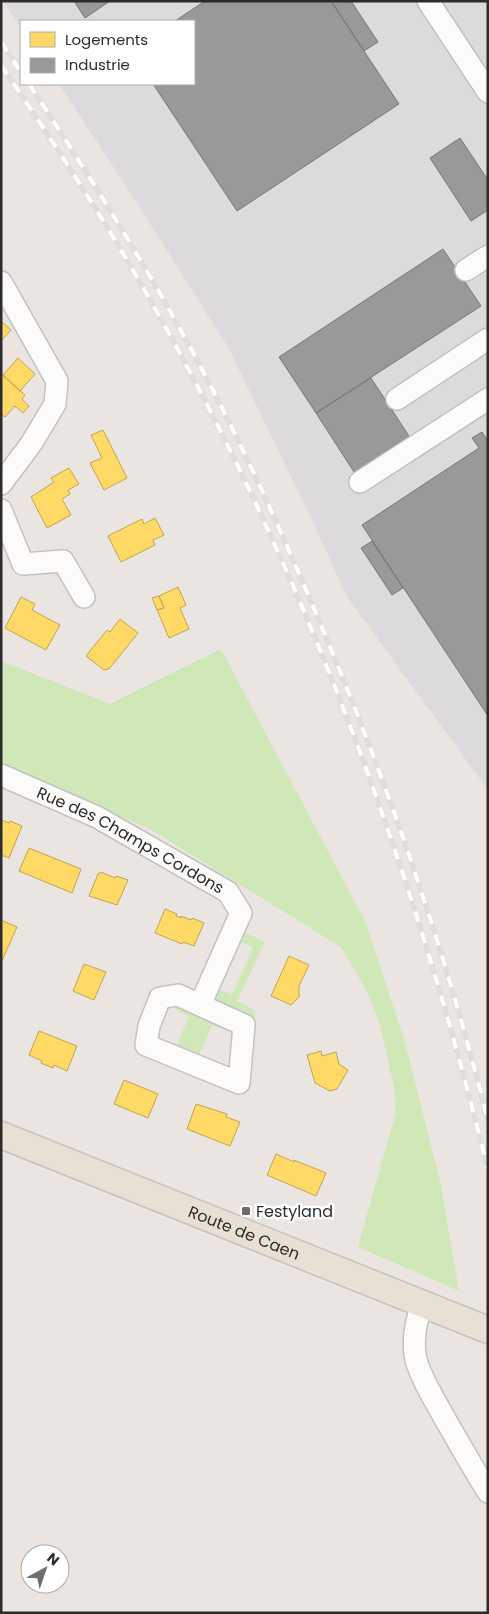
<svg xmlns="http://www.w3.org/2000/svg" width="489" height="1614" viewBox="0 0 489 1614" font-family="Poppins,sans-serif">
	<rect width="100%" height="100%" fill="#eae5e1"/>
	<path fill="#dddadd" d="M3 1H488V790L347 597 311 518 228 347 131 194 59 84H194V21H21V28Z"/>
	<path fill="#d0e7b8" d="M221 649 366 923 405 1043 440 1181 459 1291 358 1247 396 1112 394 1087 380 1025 368 993 341 947 150 829 1 765V661L110 704Z
		M244 932 265 942 237 1001 254 1010 256 1020 217 1002 216 988 232 995 253 948 237 940Z
		M180 1006 227 1028 228 1031 212 1025 199 1055 214 1062 162 1042V1039L177 1045 189 1016 174 1009Z"/>
	<path fill="#ffd966" stroke="#c0a555" d="M1 321 11 330 1 341Z
		M18 358 35 374 20 391 3 375Z
		M1 374 25 395 22 399 29 406 23 413 15 406 5 417 1 414Z
		M103 430 127 478 104 490 90 463 102 458 91 435Z
		M69 468 79 484 68 490 70 494 62 499 71 515 47 528 31 497 54 482 51 478Z
		M155 518 164 535 153 540 155 545 121 562 108 536 142 519 144 524Z
		M178 587 186 605 180 608 189 629 169 638 157 610 164 608 159 596Z
		M159 596 164 608 157 610 152 598Z
		M21 597 35 604 32 610 60 625 46 650 5 628Z
		M120 619 138 633 109 669 104 670 86 656 107 630 110 632Z
		M1 820 9 823 10 821 22 826 9 858 1 855Z
		M29 848 81 869 72 893 19 871Z
		M101 872 115 878 116 876 128 880 117 905 89 896 98 874Z
		M165 909 177 914 176 916 181 918V916L191 920 192 918 204 923 194 946 183 942 182 944 155 933Z
		M1 920 17 927 1 963Z
		M289 956 309 965 299 986V997L291 1005 271 996Z
		M84 964 106 972 94 1000 73 991Z
		M39 1031 77 1046 67 1071 54 1065 53 1068 41 1063 42 1061 29 1055Z
		M321 1051 322 1056 336 1052 339 1064 348 1070 337 1089 330 1091 315 1083 307 1055Z
		M124 1080 158 1094 148 1118 114 1104Z
		M196 1104 227 1114 226 1117 240 1122 230 1146 187 1129Z
		M276 1154 294 1162V1160L326 1173 316 1196 267 1175Z"/>
	<path fill="#999" stroke="#787878" d="M74 1H110L85 18Z
		M205 1H331L399 104 237 211 153 84H194V21H175Z
		M331 1H351L378 42 364 51Z
		M460 138 488 180V210L471 221 430 158Z
		M443 249 481 306 316 413 279 357Z
		M371 378 409 436 354 472 316 413Z
		M482 432 488 441V716L362 525 479 448 472 438Z
		M372 541 403 588 392 595 361 548Z"/>
	<g fill="none" stroke-linecap="round" stroke-linejoin="round">
		<defs>
			<g id="minor">
				<path d="M428 1 488 92"/>
				<path d="M466 270 488 256"/>
				<path d="M1 282 57 381 55 404 31 444 1 484"/>
				<path d="M397 399 488 339"/>
				<path d="M360 482 488 399"/>
				<path d="M1 510 23 564 63 561 84 597"/>
				<path id="s1" d="M1 775 97 817 228 892 241 913 200 1005"/>
				<path d="M178 995 244 1025 239 1083 146 1045 149 1026 160 998Z"/>
				<path d="M422 1304C416 1321 412 1342 416 1360 422 1381 435 1400 445 1419 459 1443 473 1468 488 1492"/>
			</g>
			<g id="major">
				<path id="s2" d="M1 1135 488 1330"/>
			</g>
		</defs>
		<use href="#minor" stroke="#c3c2c3" stroke-width="24"/>
		<use href="#major" stroke="#c6c3c2" stroke-width="29"/>
		<use href="#minor" stroke="#fcfbfa" stroke-width="21"/>
		<use href="#major" stroke="#e8e1d3" stroke-width="26"/>
		<defs>
			<path id="rail" d="M1 42 21 72
				M1 65C51 139 101 214 145 291 301 561 414 868 488 1170
				M29 84C91 178 151 273 204 373 253 466 295 562 335 659 397 810 449 964 488 1121"/>
		</defs>
		<use href="#rail" stroke="#dededf" stroke-width="5.5"/>
		<use href="#rail" stroke="#fff" stroke-width="4" stroke-dasharray="11" stroke-linecap="butt"/>
	</g>
	<rect fill="#6e6d6b" stroke="#fff" stroke-width="2" x="241" y="1206" width="10" height="10" rx="2.5"/>
	<g text-anchor="middle" dominant-baseline="central" stroke-width="5" stroke-linejoin="round" paint-order="stroke">
		<g font-size="16" fill="#2c2c2c" stroke="#fff">
			<text stroke="none"><textPath href="#s1" startOffset="145">Rue des Champs Cordons</textPath></text>
			<text stroke="none"><textPath href="#s2" startOffset="262">Route de Caen</textPath></text>
		</g>
		<g font-size="16" fill="#2c2c2c" stroke="#fff" text-anchor="start">
			<text x="256" y="1211">Festyland</text>
		</g>
	</g>
	<rect width="489" height="1614" fill="none" stroke="#2c2c2c" stroke-width="5"/>
	<rect x="20" y="20" width="175" height="65" fill="#ffffff" stroke="#ababab"/>
	<rect x="30" y="32" width="25" height="15" fill="#ffd966" stroke="#ababab"/>
	<text x="65" y="45" font-size="15" fill="#2c2c2c">Logements</text>
	<rect x="30" y="58" width="25" height="15" fill="#999999" stroke="#ababab"/>
	<text x="65" y="70" font-size="15" fill="#2c2c2c">Industrie</text>
	<g transform="translate(45 1569) rotate(40)"><circle r="24" fill="#ffffff" stroke="#ababab"/>
	<path d="M0-4L9 19L0 12L-9 19Z" fill="#6e6d6b"/>
	<text y="-8" font-size="14" font-weight="bold" text-anchor="middle" fill="#2c2c2c">N</text>
	</g>
</svg>
